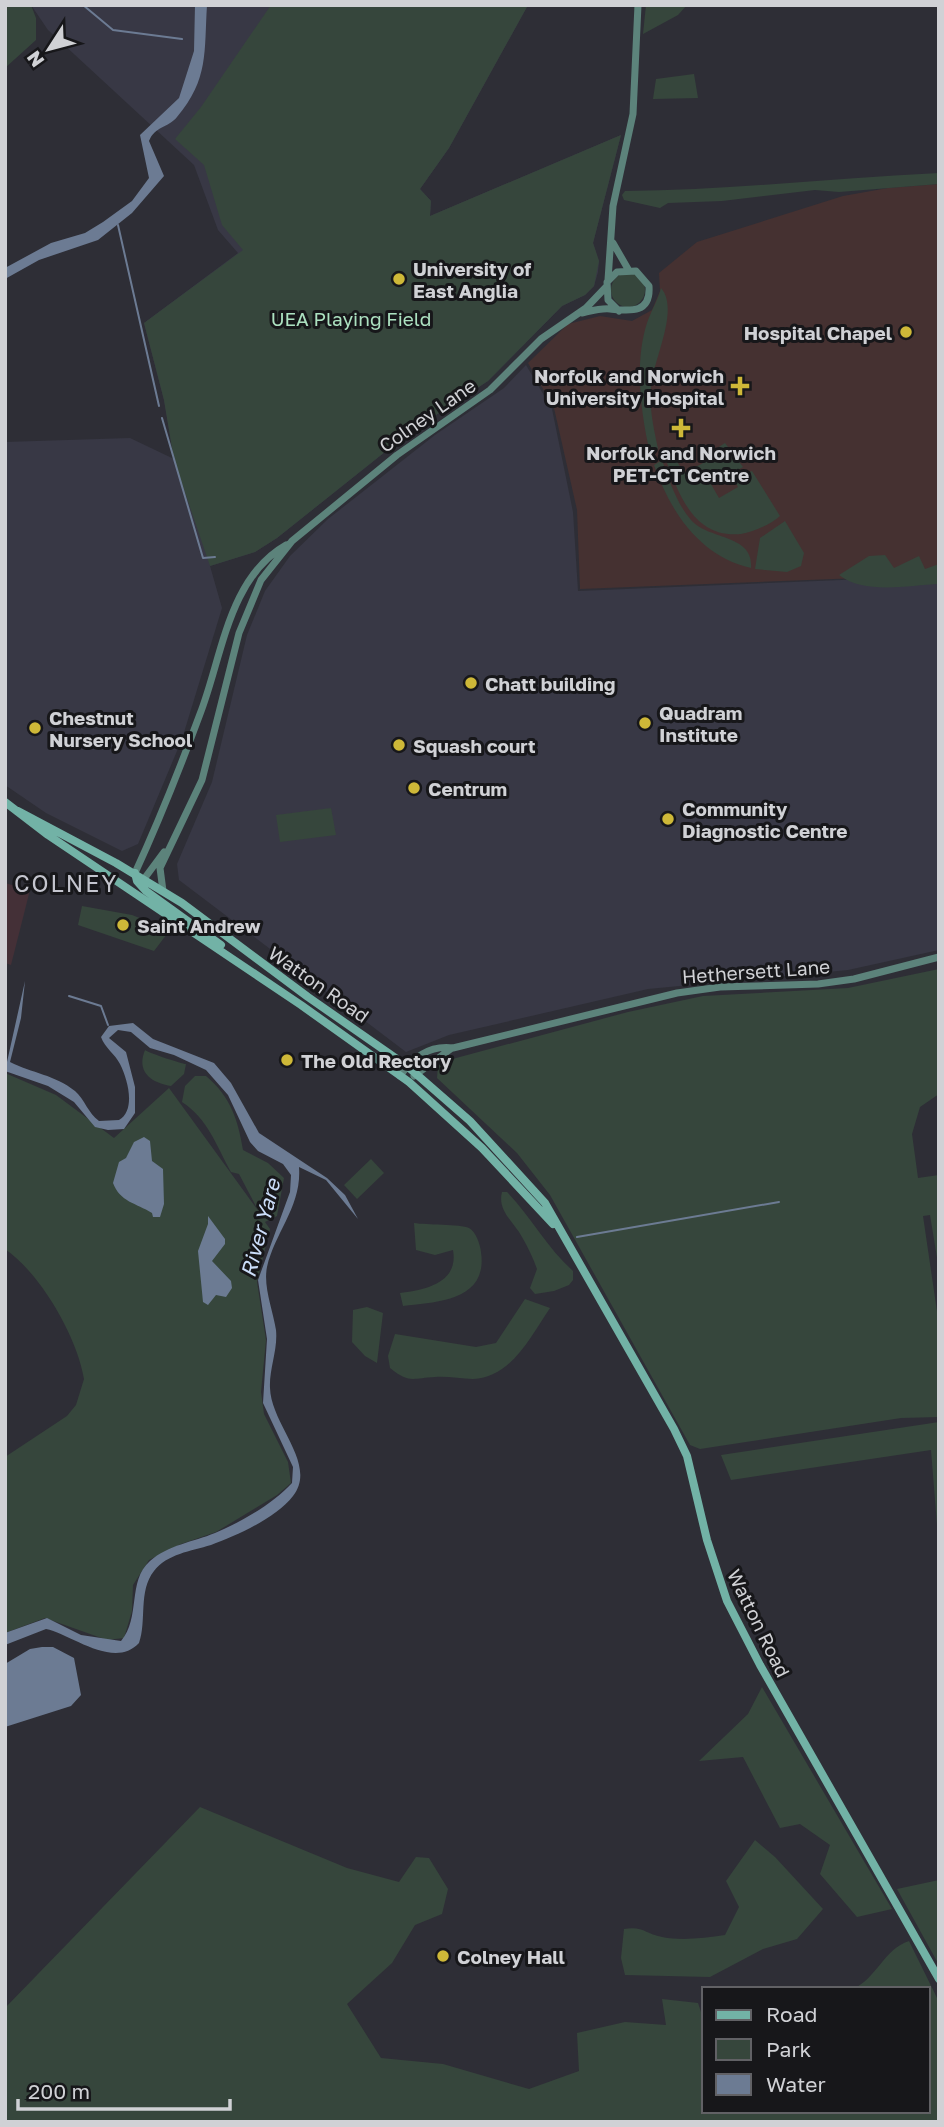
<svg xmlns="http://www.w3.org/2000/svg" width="944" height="2127" viewBox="0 0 944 2127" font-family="'Golos Text',sans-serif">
	<rect width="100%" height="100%" fill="#2e2e36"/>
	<path fill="#383845" d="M31 5H528L449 148 420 189 431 201 430 216 621 135 593 243 599 261 598 272 594 286 585 295 562 306 488 381 410 432 277 538 255 552 210 566 222 608 182 739 138 844 122 851 46 813 5 785V442L130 438 174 459 164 400 144 323 238 253 218 230 194 165 48 30Z
		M526 365 552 409 573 512 578 591 939 576V950L848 970 648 989 449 1035 406 1052 179 880 177 864 212 782 247 635 265 591 290 556 328 519 435 435 504 388Z"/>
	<path fill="#443037" d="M5 883 30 890 11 965 5 963Z"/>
	<path fill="#453131" d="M939 184V571L886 577 580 589 577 510 554 408 528 363 568 324 600 316 632 321 652 310 660 291 659 273 697 242 843 196 888 188Z"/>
	<path fill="#36463c" d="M5 5H31L36 18V40L5 68Z
		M271 5H528L449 148 420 189 431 201 430 216 621 135 593 243 599 261 594 286 585 295 562 306 488 381 410 432 277 538 255 552 210 566 174 460 164 400 144 323 243 250 222 225 204 165 175 139 201 107Z
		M646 5H687L678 15 643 34Z
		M694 74 698 98 653 99 656 79Z
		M939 173V184L839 192 815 190 722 201 668 203 660 208 624 200 622 195 625 191C730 190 834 178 939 173Z
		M611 290a17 17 0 1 1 34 0a17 17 0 1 1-34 0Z
		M661 288C680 310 653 359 651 388 649 409 654 429 658 449L650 453C641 414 634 363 647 323 651 311 658 300 661 288Z
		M725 443 743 467 731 474 727 468 708 479 719 498 738 487 733 478 752 471 780 516C771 524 754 532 741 534 691 539 677 489 663 452L669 448 684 473 705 462 703 457Z
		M662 460C669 480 677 504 691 520 708 540 754 534 751 568 699 556 670 511 654 465Z
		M785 521 804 553 801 566 787 572 755 569 760 538Z
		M885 555 894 568 919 556 925 569 939 564V584C909 585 864 595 839 575L869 556Z
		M331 808 336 835 280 842 276 815Z
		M82 906 132 915 170 930 154 951 78 925Z
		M939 969V1094L920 1107 912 1134 918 1178 939 1175V1270L930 1215 923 1216 939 1325V1417L901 1418 700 1449 690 1445 550 1195 517 1153 437 1078 438 1066 445 1061 628 1012 703 996 848 988Z
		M145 1050C149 1053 182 1064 186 1064L184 1074 171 1086C151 1083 136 1072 145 1050Z
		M5 1073 56 1095 114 1138 169 1088 259 1212 239 1174 231 1172C216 1145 208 1119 182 1102L185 1086 195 1076H206C231 1097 238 1120 243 1150L268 1163 284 1178 277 1216 265 1222 270 1229 257 1282 266 1340 261 1392 264 1414 288 1462 291 1483 277 1495 216 1532 181 1544 149 1560 133 1585 132 1611 124 1638 107 1640 45 1618 5 1633V1457L67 1416 76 1405 84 1379C77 1336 40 1273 5 1249Z
		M371 1159 384 1173 357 1199 344 1185Z
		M502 1192H507C531 1217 547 1248 573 1271V1280L569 1285 554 1291 535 1294 530 1288 537 1269C533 1258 528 1247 522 1237 514 1222 497 1211 502 1192Z
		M414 1223C426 1225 460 1224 469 1228 476 1232 480 1244 481 1252 488 1301 437 1302 403 1306L400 1293C425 1290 459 1283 453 1250L435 1255 416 1250Z
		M525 1299 550 1308C531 1336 511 1378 473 1379 461 1379 448 1376 435 1377 412 1378 410 1384 390 1368L388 1356 395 1334 476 1347 496 1343Z
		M367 1307 383 1313 377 1363 365 1356 352 1342 353 1310Z
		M939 1422V1550L931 1450 731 1480 721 1455Z
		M762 1687 892 1909 857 1917 820 1874 830 1845 800 1824 780 1828 743 1757 699 1761 748 1714Z
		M200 1807 347 1868 399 1882 416 1857 429 1858 448 1889 442 1914 415 1925 392 1963 347 2004 381 2058 443 2064 529 2089 579 2071 577 2033 625 2022 666 2025 662 1999 698 2003 704 2021V2111H928V1989H853C877 1978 884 1949 909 1941L939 2002V2122H5V2008Z
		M755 1840 775 1857 823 1909 797 1939 763 1949 710 1977 625 1975 621 1958 624 1929C644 1926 645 1934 662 1937 682 1941 704 1938 725 1935L739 1907 726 1881Z
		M939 1880V1965L897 1889Z"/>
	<path fill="#6c7b93" d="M195 5H207C204 52 209 79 177 117 168 128 155 126 149 141L164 176 132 213 98 240 39 260 5 279V268L51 243 85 233 103 222 132 201 149 178 140 135 179 98 194 51Z
		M25 981 21 1018 10 1062C32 1073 55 1075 75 1091 85 1100 88 1113 99 1121L119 1120C136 1110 128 1080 120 1064 115 1054 105 1048 101 1037L109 1026 133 1023 153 1039 214 1063 231 1083 259 1133 327 1178 345 1195 358 1219 326 1180 299 1167C302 1206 275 1232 267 1267 263 1287 273 1310 276 1330 278 1350 269 1369 270 1388 271 1425 318 1464 293 1496 276 1518 236 1536 211 1545 191 1551 167 1554 154 1571 138 1591 147 1621 139 1643 114 1670 71 1634 46 1629L5 1645V1633L47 1618 81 1635 121 1641C141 1618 127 1581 150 1561 168 1545 193 1542 215 1533 241 1522 273 1504 292 1483L293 1467 263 1403 267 1339 258 1280 290 1192 291 1175 283 1164 258 1151 250 1142 228 1095 206 1070 174 1055 150 1048 131 1032 118 1030 109 1038 126 1052 135 1087V1113L124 1129 108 1130 95 1127 74 1102 48 1086 5 1071Z
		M144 1137 150 1141 152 1161 163 1169 164 1204 160 1217H153L152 1213C136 1203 120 1202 113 1183L119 1162 126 1158 134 1142Z
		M208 1216 225 1239V1244L212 1261 231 1281 232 1288 226 1297 216 1295 208 1305 203 1302 198 1251 208 1224Z
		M42 1647H53L74 1658 81 1695 71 1706 5 1727V1664L30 1649Z"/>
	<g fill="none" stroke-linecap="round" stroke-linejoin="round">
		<path stroke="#6c7b93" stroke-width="2" d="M83 5 113 30 182 39
			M118 225 159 406
			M162 418 203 558 215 557
			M69 996 101 1006 108 1025
			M577 1237 779 1202"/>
		<path stroke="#5c837b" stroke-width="7" d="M613 243 628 269
			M608 280 613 206 633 114 638 5
			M582 313C591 311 601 308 610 309 630 311 651 314 649 286L636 271 617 272 607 282 608 300 619 311
			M135 873C159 821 180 768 200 714 222 658 228 578 286 545
			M144 879 164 852
			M163 891 160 868 202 780 239 633 261 580 292 541 397 455 490 390 541 339 586 308 607 286
			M400 1076C413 1057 429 1045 453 1048L677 993 720 987 818 984 854 979 939 957
			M414 1076 452 1048"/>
		<path stroke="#72b2a6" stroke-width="8" d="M5 802 48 835 301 1005 409 1082 482 1148 553 1224
			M18 811 116 863 182 903 308 997 407 1066 470 1121 545 1203 674 1429 687 1456 707 1540 727 1601 760 1665 939 1979
			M135 873 137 881 146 891 221 945"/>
	</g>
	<g fill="#ceb838" stroke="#17171a" stroke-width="2.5">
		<circle cx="399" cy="279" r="7"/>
		<circle cx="906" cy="332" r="7"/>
		<path d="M736.5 375.5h7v7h7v7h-7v7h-7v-7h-7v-7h7z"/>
		<path d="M677.5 417.5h7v7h7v7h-7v7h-7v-7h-7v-7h7z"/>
		<circle cx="471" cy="683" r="7"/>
		<circle cx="645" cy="723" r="7"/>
		<circle cx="35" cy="728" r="7"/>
		<circle cx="399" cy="745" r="7"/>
		<circle cx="414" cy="788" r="7"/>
		<circle cx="668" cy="819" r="7"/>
		<circle cx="123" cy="925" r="7"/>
		<circle cx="287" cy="1060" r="7"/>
		<circle cx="443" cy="1956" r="7"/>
	</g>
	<g text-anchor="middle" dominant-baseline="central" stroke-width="6" stroke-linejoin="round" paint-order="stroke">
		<g font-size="19" font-weight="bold" fill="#d0d1d5" stroke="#17171a" text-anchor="start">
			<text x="413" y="268">University of<tspan x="413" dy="22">East Anglia</tspan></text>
			<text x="892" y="332" text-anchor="end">Hospital Chapel</text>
			<text x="724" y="375" text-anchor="end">Norfolk and Norwich<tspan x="724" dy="22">University Hospital</tspan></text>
			<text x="681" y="452" text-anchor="middle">Norfolk and Norwich<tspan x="681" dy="22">PET-CT Centre</tspan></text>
			<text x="485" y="683">Chatt building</text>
			<text x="659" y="712">Quadram<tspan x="659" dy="22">Institute</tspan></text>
			<text x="49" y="717">Chestnut<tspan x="49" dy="22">Nursery School</tspan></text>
			<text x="413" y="745">Squash court</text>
			<text x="428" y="788">Centrum</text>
			<text x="682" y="808">Community<tspan x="682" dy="22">Diagnostic Centre</tspan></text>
			<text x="137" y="925">Saint Andrew</text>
			<text x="301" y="1060">The Old Rectory</text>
			<text x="457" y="1956">Colney Hall</text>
		</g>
		<g font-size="19" fill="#ace1c0" stroke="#17171a">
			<text x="351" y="318">UEA Playing Field</text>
		</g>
		<g font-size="19" fill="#d0d1d5" stroke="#17171a">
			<text transform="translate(427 415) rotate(-35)">Colney Lane</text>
			<text transform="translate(756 971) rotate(-4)">Hethersett Lane</text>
			<text transform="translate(319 984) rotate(35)">Watton Road</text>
			<text transform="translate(759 1623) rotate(64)">Watton Road</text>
		</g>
		<g font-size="21" font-style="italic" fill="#cbddf9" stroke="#17171a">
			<text transform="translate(260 1228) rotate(-75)">River Yare</text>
		</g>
		<g font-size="23" letter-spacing="2" fill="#c4c5ce" stroke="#17171a">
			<text x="66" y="883">COLNEY</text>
		</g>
	</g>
	<rect width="944" height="2127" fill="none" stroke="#d0d1d5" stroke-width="14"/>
	<rect x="702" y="1987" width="228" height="126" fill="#17171a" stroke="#616165" stroke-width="2"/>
	<rect x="716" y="2010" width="35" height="10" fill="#72b2a6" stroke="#616165" stroke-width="2"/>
	<text x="766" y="2022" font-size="21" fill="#d0d1d5">Road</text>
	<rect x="716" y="2039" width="35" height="21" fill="#36463c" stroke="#616165" stroke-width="2"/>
	<text x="766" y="2057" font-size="21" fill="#d0d1d5">Park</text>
	<rect x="716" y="2074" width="35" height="21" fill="#6c7b93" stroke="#616165" stroke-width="2"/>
	<text x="766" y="2092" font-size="21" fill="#d0d1d5">Water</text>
	<g transform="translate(49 49) rotate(234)" stroke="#17171a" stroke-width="5" paint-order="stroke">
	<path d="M0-5L12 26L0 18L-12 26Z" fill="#d0d1d5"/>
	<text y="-10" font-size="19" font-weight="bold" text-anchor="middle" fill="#d0d1d5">N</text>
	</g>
	<path d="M18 2099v10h212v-10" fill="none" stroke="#d0d1d5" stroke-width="3.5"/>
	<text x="28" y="2099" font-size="21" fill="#d0d1d5" stroke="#17171a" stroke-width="5" paint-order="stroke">200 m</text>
</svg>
